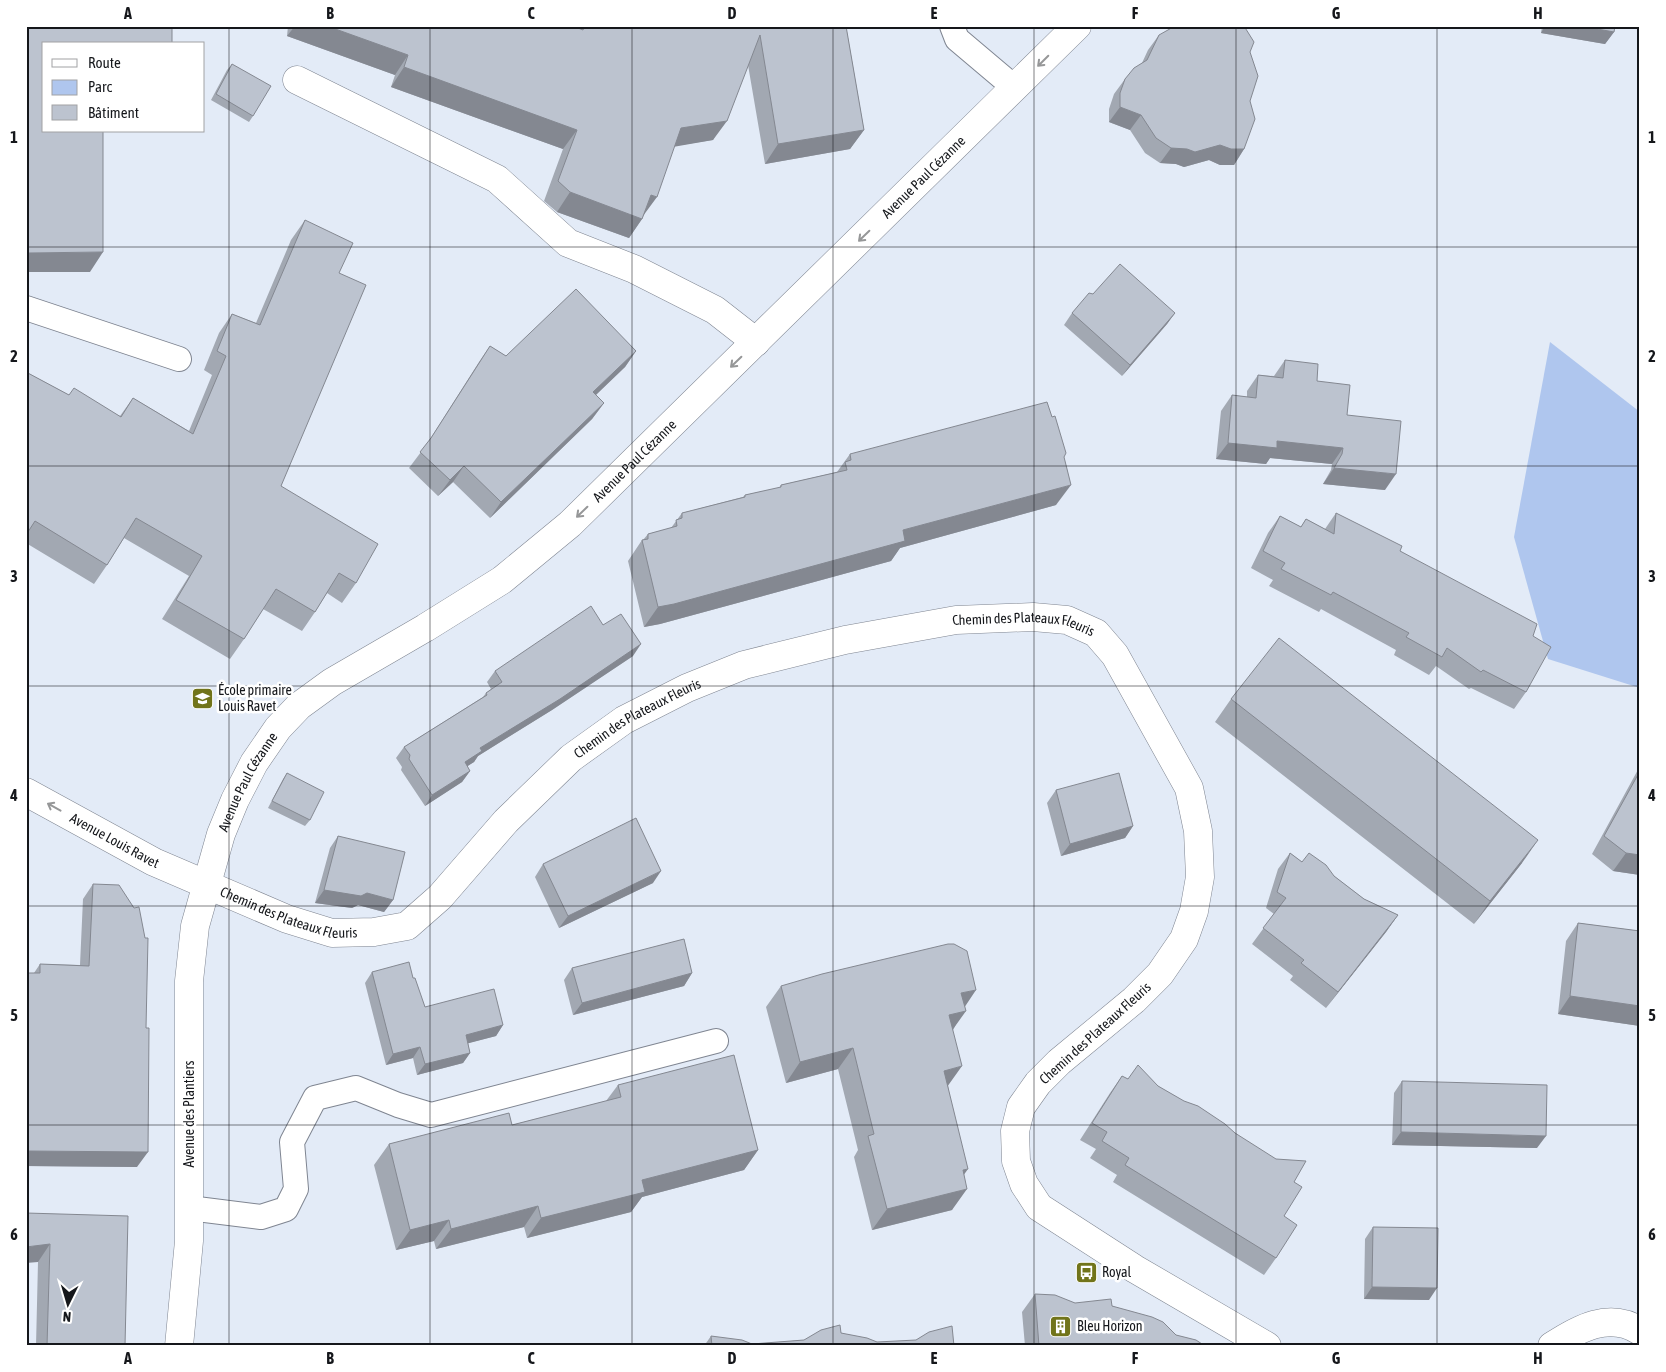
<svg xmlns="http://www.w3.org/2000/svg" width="1666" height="1372" viewBox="0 0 1666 1372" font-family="'Asap Condensed',sans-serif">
	<rect width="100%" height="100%" fill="#e3ebf7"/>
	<path fill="#afc6ee" d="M1550 342 1640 412V688L1548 659 1514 537Z"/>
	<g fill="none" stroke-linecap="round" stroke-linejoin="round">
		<defs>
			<path id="service" d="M952 26 957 39 1015 88
				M26 308 179 359
				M189 1208 261 1217 286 1209 296 1189 292 1142 315 1098 356 1088 398 1105 431 1115 716 1041"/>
			<g id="minor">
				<path d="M297 80 497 179 568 243 634 269 715 310 756 342"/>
				<path id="s1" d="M26 792 154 862 287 919 332 933 374 932 407 926 440 897 506 821 571 758 624 720 687 688 744 665 845 640 956 620 1033 617 1067 620 1096 633 1115 655 1189 788 1198 831 1200 877 1194 911 1184 939 1160 974 1134 1000 1059 1062 1038 1083 1021 1107 1015 1131 1016 1161 1024 1184 1039 1207 1135 1269 1267 1346"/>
				<path id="s2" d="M179 1346 189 1241V981L195 926 221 834 235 800 254 763 278 728 299 706 332 682 425 628 502 580 570 524 1077 26"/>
				<path d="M1552 1346C1578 1329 1609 1311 1640 1331"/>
			</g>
		</defs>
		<use href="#service" stroke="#7f8591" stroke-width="26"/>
		<use href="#minor" stroke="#7f8591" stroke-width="29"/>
		<use href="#service" stroke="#fff" stroke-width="24"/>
		<use href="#minor" stroke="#fff" stroke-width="28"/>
	</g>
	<path fill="#a2a8b2" d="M288 26H573L577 28 578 26H846L864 130 850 149 765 164 748 65 713 140 674 146 642 219 629 238 557 212 544 201 563 149 391 87 395 75 287 36Z
		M1542 26H1615L1614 32 1605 44 1541 33Z
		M1159 35 1250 52V101L1244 149 1234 165H1220L1209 160 1184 167 1176 164 1160 163 1145 153 1130 130 1109 122V109L1114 94 1125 79 1142 63 1148 50Z
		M232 64 253 116 249 122 211 100 227 70Z
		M305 220 339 273 281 486 356 583 342 603 327 593 315 612 302 631 263 609 244 639 230 659 162 619 189 576 124 538 107 565 94 584 26 543V372L69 395 120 416 133 398 189 431 212 375 204 370 219 333 232 314 256 323 291 240Z
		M1072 313H1175L1167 324 1122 376 1064 325Z
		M490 346 506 356 636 351 625 367 596 395 604 403 592 419 490 518 453 482 438 496 409 468 427 444 479 362Z
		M1285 360 1317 381 1347 415 1385 490 1323 484 1331 470 1332 464 1270 458 1266 464 1216 459 1221 411 1232 395 1247 397V391L1258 375 1274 376Z
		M850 454 1064 457 1056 505 900 548 891 561 660 624 644 627 628 561 642 540H643L648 534 671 528 682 513 743 497 745 495 779 488 781 485 837 472Z
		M1336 513 1400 551 1533 636 1526 692 1514 709 1471 688 1469 689 1436 666 1429 675 1394 655 1396 650 1321 609 1319 612 1269 586 1273 580 1251 568 1268 533 1280 516 1301 527 1306 519 1325 529Z
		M603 625 633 656 552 710 478 756 474 762 467 766 470 771 462 782 425 806 401 770 402 767 396 758 404 747 483 697 486 693 491 689 487 682 495 671Z
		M1231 699 1522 863 1474 924 1215 722Z
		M1640 766V875L1613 871 1592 854Z
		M287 773 310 820 305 826 268 808 283 779Z
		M1056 790 1133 826 1125 838 1061 856 1047 803Z
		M338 836 393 900 384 912 358 905 352 908 315 903 330 848Z
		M1290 853 1302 862 1334 876 1364 899 1398 915 1386 932 1326 1008 1290 980 1293 976 1252 944 1274 914 1266 908 1278 869Z
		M543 864 653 883 559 928 535 877Z
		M93 884 137 1167 26 1166V973H34L40 964 80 965 83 899Z
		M1578 923 1640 931V1026L1558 1014 1566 941Z
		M572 968 692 973 684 986 573 1015 564 980Z
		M372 972 413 978 425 1007 503 1025 496 1036 468 1043 470 1053 463 1063 417 1075 413 1058 386 1065 365 983Z
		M781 986 965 1007 953 1030 948 1086 964 1175 952 1210 872 1230 854 1157 858 1150 838 1069 786 1083 766 1007Z
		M1122 1076 1128 1079 1158 1086 1235 1133 1294 1182 1284 1216 1276 1258 1264 1275 1113 1182 1117 1175 1090 1158 1096 1149 1080 1140 1110 1093Z
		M1402 1081 1537 1148 1392 1145 1394 1093Z
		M618 1085 758 1150 744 1170 642 1197 631 1212 527 1238 524 1227 436 1249 434 1241 396 1250 374 1165 389 1144 512 1125 606 1101Z
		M26 1213 125 1346H36L38 1262Z
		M1373 1227 1429 1300 1364 1299 1365 1239Z
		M1035 1294 1075 1303 1112 1306 1176 1335 1205 1346H1025L1022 1312Z
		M841 1333 877 1342 954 1346H704L711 1336 752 1344 804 1340Z"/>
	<path fill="#848891" d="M295 26H327L408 55 395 75 287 36Z
		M1545 26H1581L1614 32 1605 44 1541 33Z
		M404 67 577 130 563 149 391 87Z
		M1120 107 1141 115 1130 130 1109 122Z
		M727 121 713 140 667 148 681 128Z
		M864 130 850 149 765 164 778 144Z
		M1220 145 1244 149 1234 165H1220L1209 160 1184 167 1176 164 1160 163 1171 148Z
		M570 192 642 219 629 238 557 212Z
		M651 195 657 197 643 216Z
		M103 252 90 272H26V253Z
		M1175 313 1167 324 1122 376 1130 365Z
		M636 351 625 367 582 408 593 392Z
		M604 403 592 419 490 518 501 502Z
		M1277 441 1343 448 1332 464 1270 458 1266 464 1216 459 1228 443Z
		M464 466 453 482 438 496 450 480Z
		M1334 468 1396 474 1385 490 1323 484Z
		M1071 485 1056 505 900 548 891 561 660 624 644 627 658 607 903 530Z
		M641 644 633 656 552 710 478 756 474 762 457 773 465 762 480 748Z
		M470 771 462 782 425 806 432 795Z
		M1133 826 1125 838 1061 856 1070 844Z
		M1538 840 1522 863 1474 924 1490 901Z
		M1626 853 1640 855V875L1613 871Z
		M661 871 653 883 559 928 568 916Z
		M324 890 367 893 393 900 384 912 358 905 352 908 315 903Z
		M1398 915 1386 932 1326 1008 1338 992Z
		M692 973 684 986 573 1015 582 1003Z
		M976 990 962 1011 961 993Z
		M1570 996 1640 1006V1026L1558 1014Z
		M966 1011 951 1032 949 1015Z
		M503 1025 496 1036 458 1046 466 1035Z
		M420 1047 413 1058 386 1065 393 1054Z
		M853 1048 838 1069 786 1083 800 1062Z
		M470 1053 463 1063 417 1075 425 1064Z
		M962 1066 947 1087 944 1071Z
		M1401 1132 1546 1136 1537 1148 1392 1145Z
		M758 1150 744 1170 642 1197 631 1212 527 1238 541 1218 642 1180Z
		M26 1151 148 1152 137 1167 26 1166Z
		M968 1169 953 1190 963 1170Z
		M967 1189 952 1210 872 1230 887 1209Z
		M538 1206 524 1227 436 1249 451 1229Z
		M449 1220 434 1241 396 1250 410 1230Z
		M50 1244 38 1262 26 1263V1247Z
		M1372 1287 1437 1288 1429 1300 1364 1299Z"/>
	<path fill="#bcc3cf" stroke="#848891" d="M26 26H172V44H44V131H103V252L26 253Z
		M327 26H573L583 30 585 26H846L864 130 778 144 760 35 727 121 681 128 657 197 651 195 642 219 570 192 558 181 577 130 404 67 408 55Z
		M1175 26H1244L1254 42 1250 52 1258 76 1250 101 1255 119 1244 149H1231L1220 145 1195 152 1187 149 1171 148 1156 138 1141 115 1120 107V93L1125 79 1134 68 1147 60 1159 35Z
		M1581 26H1615L1614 32Z
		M232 64 271 86 253 116 216 94Z
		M305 220 353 243 339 273 366 285 281 486 378 544 356 583 339 573 315 612 276 589 244 639 176 600 202 556 136 518 107 565 35 521 26 535V372L69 395 74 388 121 417 133 398 193 434 226 356 217 351 232 314 260 325Z
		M1120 264 1175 313 1130 365 1072 313 1089 293 1093 294Z
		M576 289 636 351 593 392 604 403 501 502 464 466 450 480 420 452 431 438 490 346 506 356Z
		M1285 360 1318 364 1317 381 1350 385 1347 415 1401 421 1396 474 1334 468 1342 454 1343 448 1277 441V448L1228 443 1232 395 1256 398 1258 375 1283 378Z
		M1047 402 1052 417 1055 416 1066 453 1064 457 1071 485 903 530 905 541 674 604 658 607 642 540 648 539V534L677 526 676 520 682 518V513L745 497V495L781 487V485L847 470 845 462 851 460 850 454Z
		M1336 513 1402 546 1400 551 1537 624 1533 636 1551 647 1526 692 1483 670 1481 672 1447 648 1442 657 1406 637 1409 633 1333 592 1331 595 1281 569 1285 563 1263 551 1280 516 1301 527 1306 519 1334 534Z
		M591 606 603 625 621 614 641 644 560 699 480 748 482 751 465 762 470 771 432 795 409 759 410 755 404 747 487 695 486 693 502 682 495 671Z
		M1279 638 1538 840 1490 901 1231 699Z
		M1640 771V855L1626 853 1604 836Z
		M287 773 324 792 310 820 272 801Z
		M1119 773 1133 826 1070 844 1056 790Z
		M636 818 661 871 568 916 543 864Z
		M338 836 405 852 393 900 367 893 361 896 324 890Z
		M1290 853 1302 862 1309 853 1326 865 1334 876 1364 899 1398 915 1338 992 1301 963 1304 960 1263 928 1286 898 1277 892Z
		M93 884 119 885 134 908 139 907 145 938H148L146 1028H149L148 1152 26 1151V973H40V964L89 966Z
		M1578 923 1640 931V1006L1570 996Z
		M684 939 692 973 582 1003 572 968Z
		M948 944H954L967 951 976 990 961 993 966 1011 949 1015 962 1066 944 1071 968 1169 963 1170 967 1189 887 1209 868 1136 874 1134 853 1048 800 1062 781 986 822 974Z
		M409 962 413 978H415L425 1007 494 989 503 1025 466 1035 470 1053 425 1064 420 1047 393 1054 372 972Z
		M734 1055 758 1150 642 1180 645 1192 541 1218 538 1206 451 1229 449 1220 410 1230 389 1144 509 1113 512 1125 621 1097 618 1085Z
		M1138 1065 1158 1086 1184 1101 1198 1106 1225 1124 1235 1133 1276 1159 1306 1161 1294 1182 1302 1187 1284 1216 1297 1225 1276 1258 1125 1165 1129 1158 1102 1141 1107 1132 1092 1123 1122 1076 1128 1079Z
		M1402 1081 1547 1085 1546 1136 1401 1132Z
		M26 1213 128 1216 125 1346H47L50 1244 26 1247Z
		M1373 1227 1438 1228 1437 1288 1372 1287Z
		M1035 1294 1055 1295 1075 1303 1111 1299 1112 1306 1152 1317 1163 1322 1176 1335 1196 1340 1205 1346H1039Z
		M840 1325 841 1333 867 1338 877 1342 916 1340 929 1332 952 1326 954 1346H712L711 1336 742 1340 752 1344 804 1340 821 1330Z"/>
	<defs><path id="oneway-shaft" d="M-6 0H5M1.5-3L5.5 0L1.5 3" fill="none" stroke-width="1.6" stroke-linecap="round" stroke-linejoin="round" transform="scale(1.25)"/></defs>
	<g stroke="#969798">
		<use href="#oneway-shaft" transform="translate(1043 61) rotate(135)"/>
		<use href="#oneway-shaft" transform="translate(864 236) rotate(136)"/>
		<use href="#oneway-shaft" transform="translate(736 362) rotate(136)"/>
		<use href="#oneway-shaft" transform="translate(582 512) rotate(136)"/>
		<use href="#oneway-shaft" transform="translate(54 807) rotate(-151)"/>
	</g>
	<path fill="none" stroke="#15171b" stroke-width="1" stroke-opacity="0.55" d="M229 26V1346M430 26V1346M632 26V1346M833 26V1346M1034 26V1346M1236 26V1346M1437 26V1346M26 247H1640M26 466H1640M26 686H1640M26 906H1640M26 1125H1640"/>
	<defs>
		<symbol id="school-square" viewBox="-11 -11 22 22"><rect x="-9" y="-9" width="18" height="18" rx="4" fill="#71741a" stroke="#fff"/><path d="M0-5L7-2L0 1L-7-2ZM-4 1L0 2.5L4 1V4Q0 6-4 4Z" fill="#fff"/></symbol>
		<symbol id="bus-square" viewBox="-11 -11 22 22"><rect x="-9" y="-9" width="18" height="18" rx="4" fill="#71741a" stroke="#fff"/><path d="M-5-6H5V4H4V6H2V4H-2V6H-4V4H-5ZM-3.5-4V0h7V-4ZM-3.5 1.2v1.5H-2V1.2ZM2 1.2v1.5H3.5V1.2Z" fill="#fff"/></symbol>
		<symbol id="building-square" viewBox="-11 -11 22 22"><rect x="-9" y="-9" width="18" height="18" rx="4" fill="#71741a" stroke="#fff"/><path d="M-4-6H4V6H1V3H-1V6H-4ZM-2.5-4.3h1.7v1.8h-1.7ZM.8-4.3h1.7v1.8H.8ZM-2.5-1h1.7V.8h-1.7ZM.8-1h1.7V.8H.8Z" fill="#fff"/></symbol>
	</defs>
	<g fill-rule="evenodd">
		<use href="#school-square" x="190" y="686" width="25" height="25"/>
		<use href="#bus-square" x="1074" y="1260" width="25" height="25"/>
		<use href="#building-square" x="1048" y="1314" width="25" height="25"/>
	</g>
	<g text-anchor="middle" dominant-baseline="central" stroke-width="5" stroke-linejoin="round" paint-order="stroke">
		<g font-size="14" fill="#15171b" stroke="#fff">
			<text stroke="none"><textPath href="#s2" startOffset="1490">Avenue Paul Cézanne</textPath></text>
			<text stroke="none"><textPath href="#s2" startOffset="1085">Avenue Paul Cézanne</textPath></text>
			<text stroke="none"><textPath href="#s1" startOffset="1131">Chemin des Plateaux Fleuris</textPath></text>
			<text stroke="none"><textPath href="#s1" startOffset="726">Chemin des Plateaux Fleuris</textPath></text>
			<text stroke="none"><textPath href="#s2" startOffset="575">Avenue Paul Cézanne</textPath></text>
			<text stroke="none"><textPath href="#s1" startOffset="101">Avenue Louis Ravet</textPath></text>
			<text stroke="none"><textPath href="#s1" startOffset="291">Chemin des Plateaux Fleuris</textPath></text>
			<text transform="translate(1095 1033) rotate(-42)">Chemin des Plateaux Fleuris</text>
			<text transform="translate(189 1114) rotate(-90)">Avenue des Plantiers</text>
		</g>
		<g font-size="14" fill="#15171b" stroke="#fff" text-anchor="start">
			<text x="218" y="690">École primaire<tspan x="218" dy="16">Louis Ravet</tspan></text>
			<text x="1102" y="1272">Royal</text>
			<text x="1077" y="1326">Bleu Horizon</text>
		</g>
	</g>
	<rect width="1666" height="1372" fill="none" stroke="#ffffff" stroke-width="55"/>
	<rect x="42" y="42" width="162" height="90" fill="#ffffff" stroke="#a1a2a4"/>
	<rect x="52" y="59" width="25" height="8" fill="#ffffff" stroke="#a1a2a4"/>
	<text x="88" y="68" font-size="15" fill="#15171b">Route</text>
	<rect x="52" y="80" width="25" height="15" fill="#afc6ee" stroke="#a1a2a4"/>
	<text x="88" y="92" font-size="15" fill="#15171b">Parc</text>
	<rect x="52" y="105" width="25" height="15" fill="#bcc3cf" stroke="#a1a2a4"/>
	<text x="88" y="118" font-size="15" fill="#15171b">Bâtiment</text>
	<g transform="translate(68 1304) rotate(185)" stroke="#ffffff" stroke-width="4" paint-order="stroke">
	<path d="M0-4L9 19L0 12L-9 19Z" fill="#15171b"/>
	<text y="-8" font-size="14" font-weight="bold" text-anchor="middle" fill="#15171b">N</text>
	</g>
	<rect x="28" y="28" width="1610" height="1316" fill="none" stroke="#15171b" stroke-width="2"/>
	<g font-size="16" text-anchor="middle" font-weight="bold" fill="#15171b">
		<text x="128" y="19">A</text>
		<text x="330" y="19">B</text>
		<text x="531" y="19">C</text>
		<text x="732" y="19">D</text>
		<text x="934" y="19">E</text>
		<text x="1135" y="19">F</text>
		<text x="1336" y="19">G</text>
		<text x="1538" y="19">H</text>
		<text x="14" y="143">1</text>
		<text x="1652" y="143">1</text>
		<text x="14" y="362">2</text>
		<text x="1652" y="362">2</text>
		<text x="14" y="582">3</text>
		<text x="1652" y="582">3</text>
		<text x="14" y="801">4</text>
		<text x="1652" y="801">4</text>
		<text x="14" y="1021">5</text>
		<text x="1652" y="1021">5</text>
		<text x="14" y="1240">6</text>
		<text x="1652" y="1240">6</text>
		<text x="128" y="1364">A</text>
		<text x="330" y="1364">B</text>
		<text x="531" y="1364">C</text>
		<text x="732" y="1364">D</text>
		<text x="934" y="1364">E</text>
		<text x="1135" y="1364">F</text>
		<text x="1336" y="1364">G</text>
		<text x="1538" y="1364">H</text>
	</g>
</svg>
